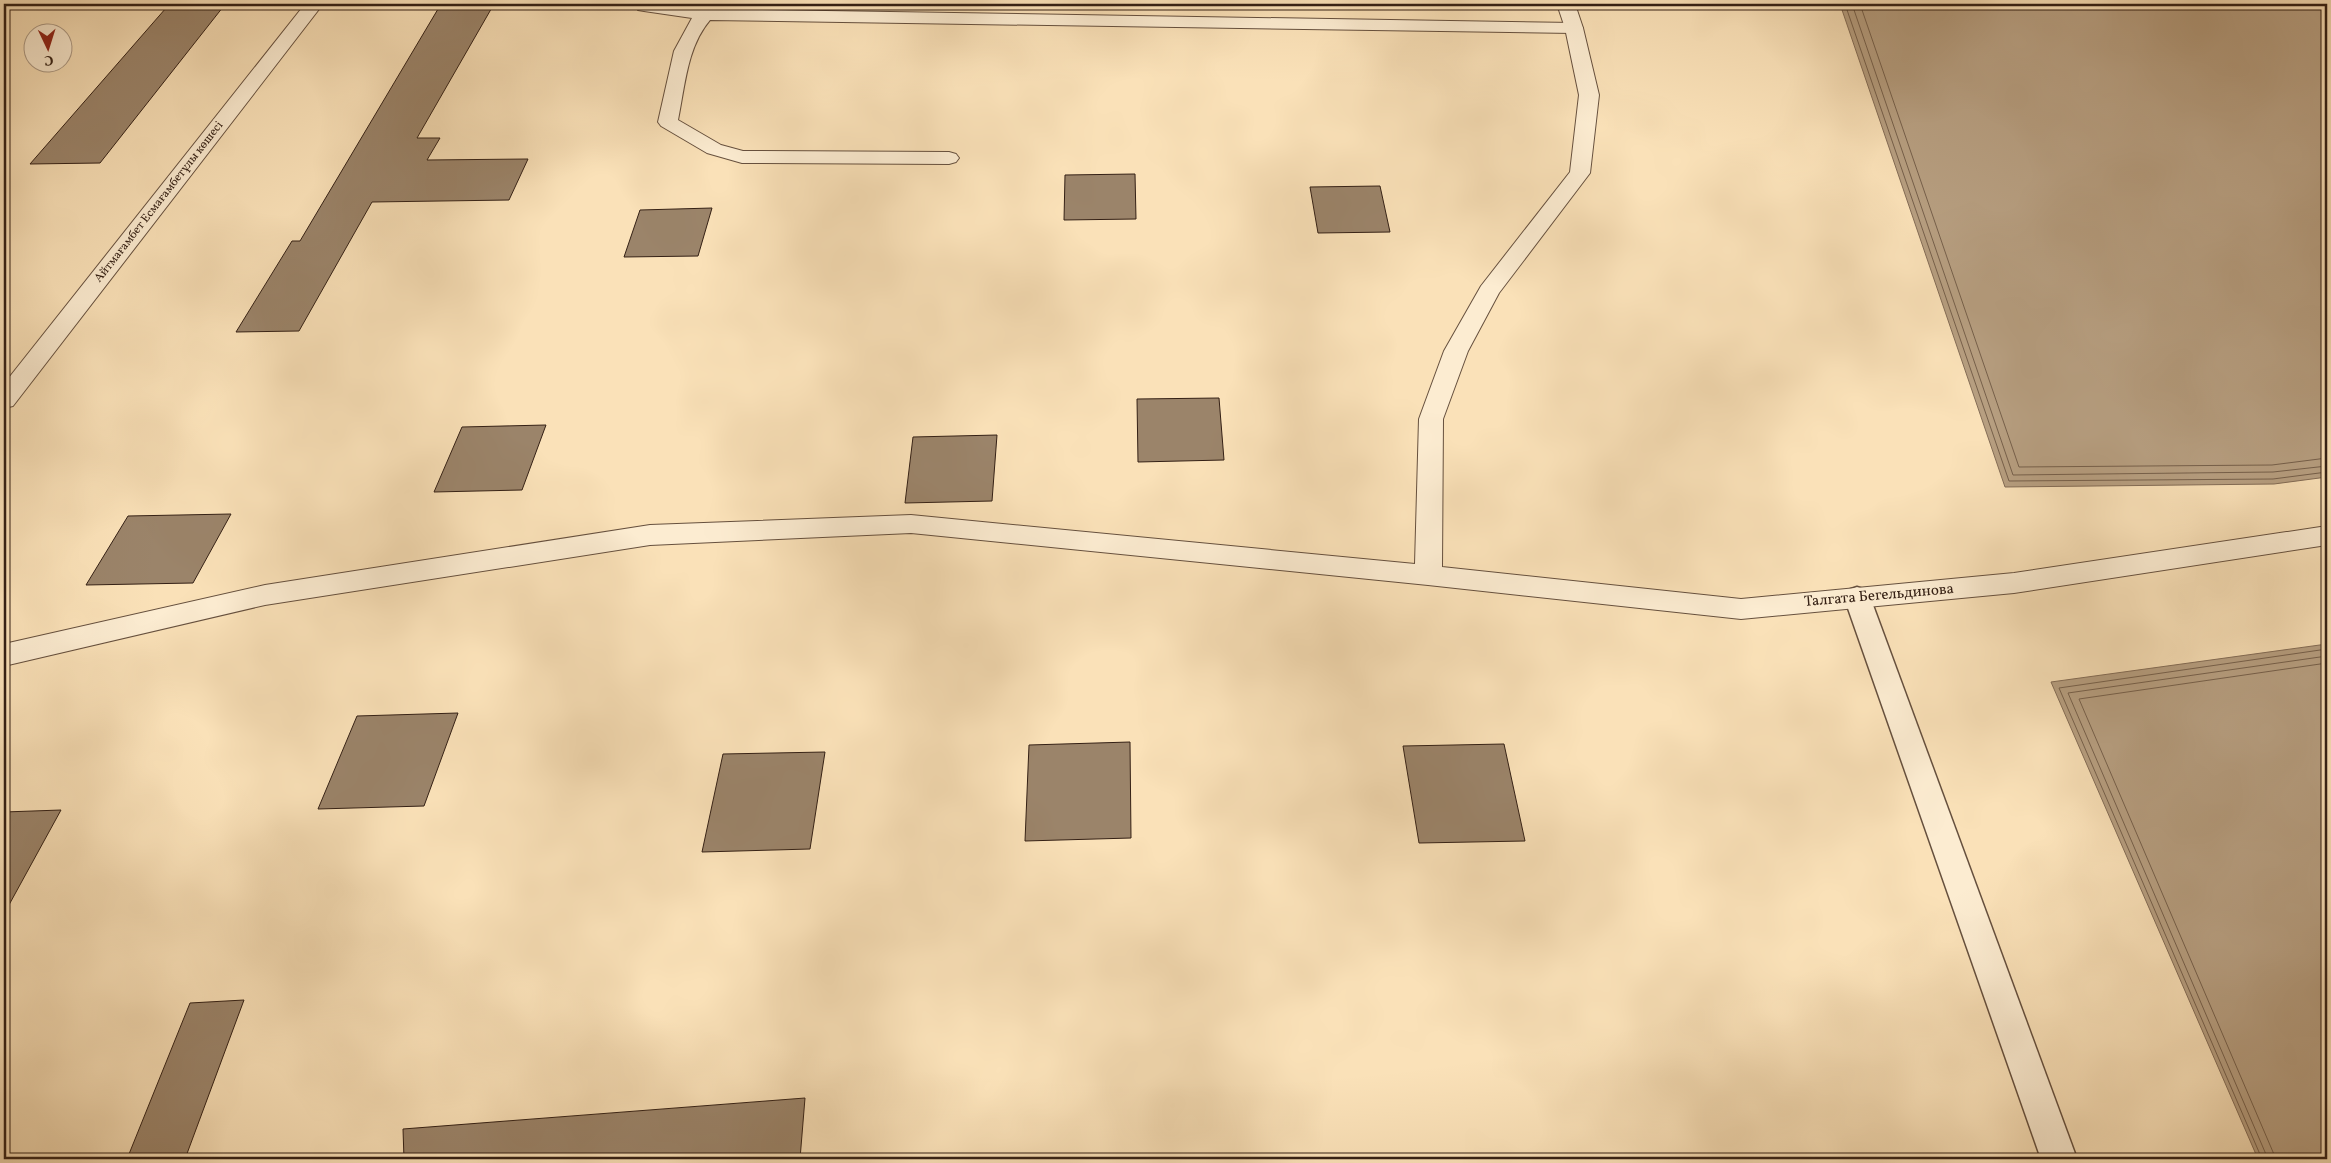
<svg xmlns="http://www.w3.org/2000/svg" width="2331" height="1163" viewBox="0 0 2331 1163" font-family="Vollkorn,serif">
	<rect width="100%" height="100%" fill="#fae1b8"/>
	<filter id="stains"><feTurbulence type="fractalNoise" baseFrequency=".004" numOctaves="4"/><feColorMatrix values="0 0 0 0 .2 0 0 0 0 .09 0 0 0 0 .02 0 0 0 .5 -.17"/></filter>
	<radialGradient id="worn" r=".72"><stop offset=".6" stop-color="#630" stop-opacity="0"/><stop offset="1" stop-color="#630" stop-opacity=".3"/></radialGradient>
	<path fill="#b79f81" stroke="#836c56" d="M1840 4H2327V477L2274 484 2005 487Z
		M2327 644V1159H2258L2051 682Z"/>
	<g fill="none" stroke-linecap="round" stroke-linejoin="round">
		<path stroke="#76604b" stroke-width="1" d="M1845 4 2009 481 2273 479 2327 472
			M1852 4 2013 475 2273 472 2327 466
			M1860 4 2019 467 2272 465 2327 458
			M2262 1159 2059 688 2327 649
			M2268 1159 2068 693 2327 656
			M2276 1159 2079 699 2327 663"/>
	</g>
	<path fill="#9b846a" stroke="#342015" d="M441 4H494L417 138H440L427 160 528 159 509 200 372 202 299 331 236 332 292 241H300Z
		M223 7 100 163 30 164 166 8Z
		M1135 174 1136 219 1064 220 1065 175Z
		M1380 186 1390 232 1318 233 1310 187Z
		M712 208 698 256 624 257 640 210Z
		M1219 398 1224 460 1138 462 1137 399Z
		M546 425 522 490 434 492 462 427Z
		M997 435 992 501 905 503 913 437Z
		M231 514 193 583 86 585 128 516Z
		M458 713 424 806 318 809 357 716Z
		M1130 742 1131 838 1025 841 1029 745Z
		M1504 744 1525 841 1419 843 1403 746Z
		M825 752 810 849 702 852 723 754Z
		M61 810 4 914V812Z
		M244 1000 185 1159H127L190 1003Z
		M805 1098 800 1159H404L403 1129Z"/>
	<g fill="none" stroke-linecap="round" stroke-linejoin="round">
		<defs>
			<path id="service" d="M1857 587 1866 590 1870 597 2077 1159H2041L1844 597 1848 590Z"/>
			<path id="minor" d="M635 4H668L705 9 1574 23 1580 24 1583 28 1580 32 1574 33 710 20C687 47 685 86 678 120L721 145 743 151 949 152 956 154 959 158 956 162 949 164 742 163 707 153 661 126 658 122 674 51 692 18 644 11 638 10Z"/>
			<path id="tertiary" d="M305 4H323L13 406 4 408V384Z
				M1557 4H1575L1583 28 1599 95 1590 173 1499 293 1468 351 1443 419 1442 567 1741 599 2014 573 2327 526V545L2014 593 1741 619 1428 585 911 533 650 545 265 605 4 666V644L265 585 650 525 911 515 1415 564 1419 419 1444 351 1481 286 1570 172 1579 95 1565 28Z"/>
		</defs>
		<use href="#service" stroke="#66503e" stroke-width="3"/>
		<use href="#minor" stroke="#66503e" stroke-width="2"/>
		<use href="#tertiary" stroke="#66503e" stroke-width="2"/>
		<use href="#service" fill="#fcecd1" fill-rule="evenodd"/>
		<use href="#minor" fill="#fcecd1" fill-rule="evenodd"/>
		<use href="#tertiary" fill="#fcecd1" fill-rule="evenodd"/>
	</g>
	<g text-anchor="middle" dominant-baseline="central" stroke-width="5" stroke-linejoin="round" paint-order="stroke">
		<g font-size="12" fill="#342015" stroke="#fcecd1">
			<text transform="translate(159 202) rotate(-52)">Айтмағамбет Есмағамбетұлы көшесі</text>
		</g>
		<g font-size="15" fill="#342015" stroke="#fcecd1">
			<text transform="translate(1879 596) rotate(-5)">Талгата Бегельдинова</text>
		</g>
	</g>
	<rect width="2331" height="1163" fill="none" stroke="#fae1b8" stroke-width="20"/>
	<rect x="5" y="5" width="2321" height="1153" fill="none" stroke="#342015" stroke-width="2.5"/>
	<rect x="10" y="10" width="2311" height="1143" fill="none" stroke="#342015"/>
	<g transform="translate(48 48) rotate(176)"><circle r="24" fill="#fcecd1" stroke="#ac9a86"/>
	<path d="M0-4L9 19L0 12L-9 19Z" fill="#8f2418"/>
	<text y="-8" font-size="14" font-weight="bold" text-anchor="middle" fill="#342015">С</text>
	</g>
	<rect width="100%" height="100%" filter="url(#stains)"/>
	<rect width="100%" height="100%" fill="url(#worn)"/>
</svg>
